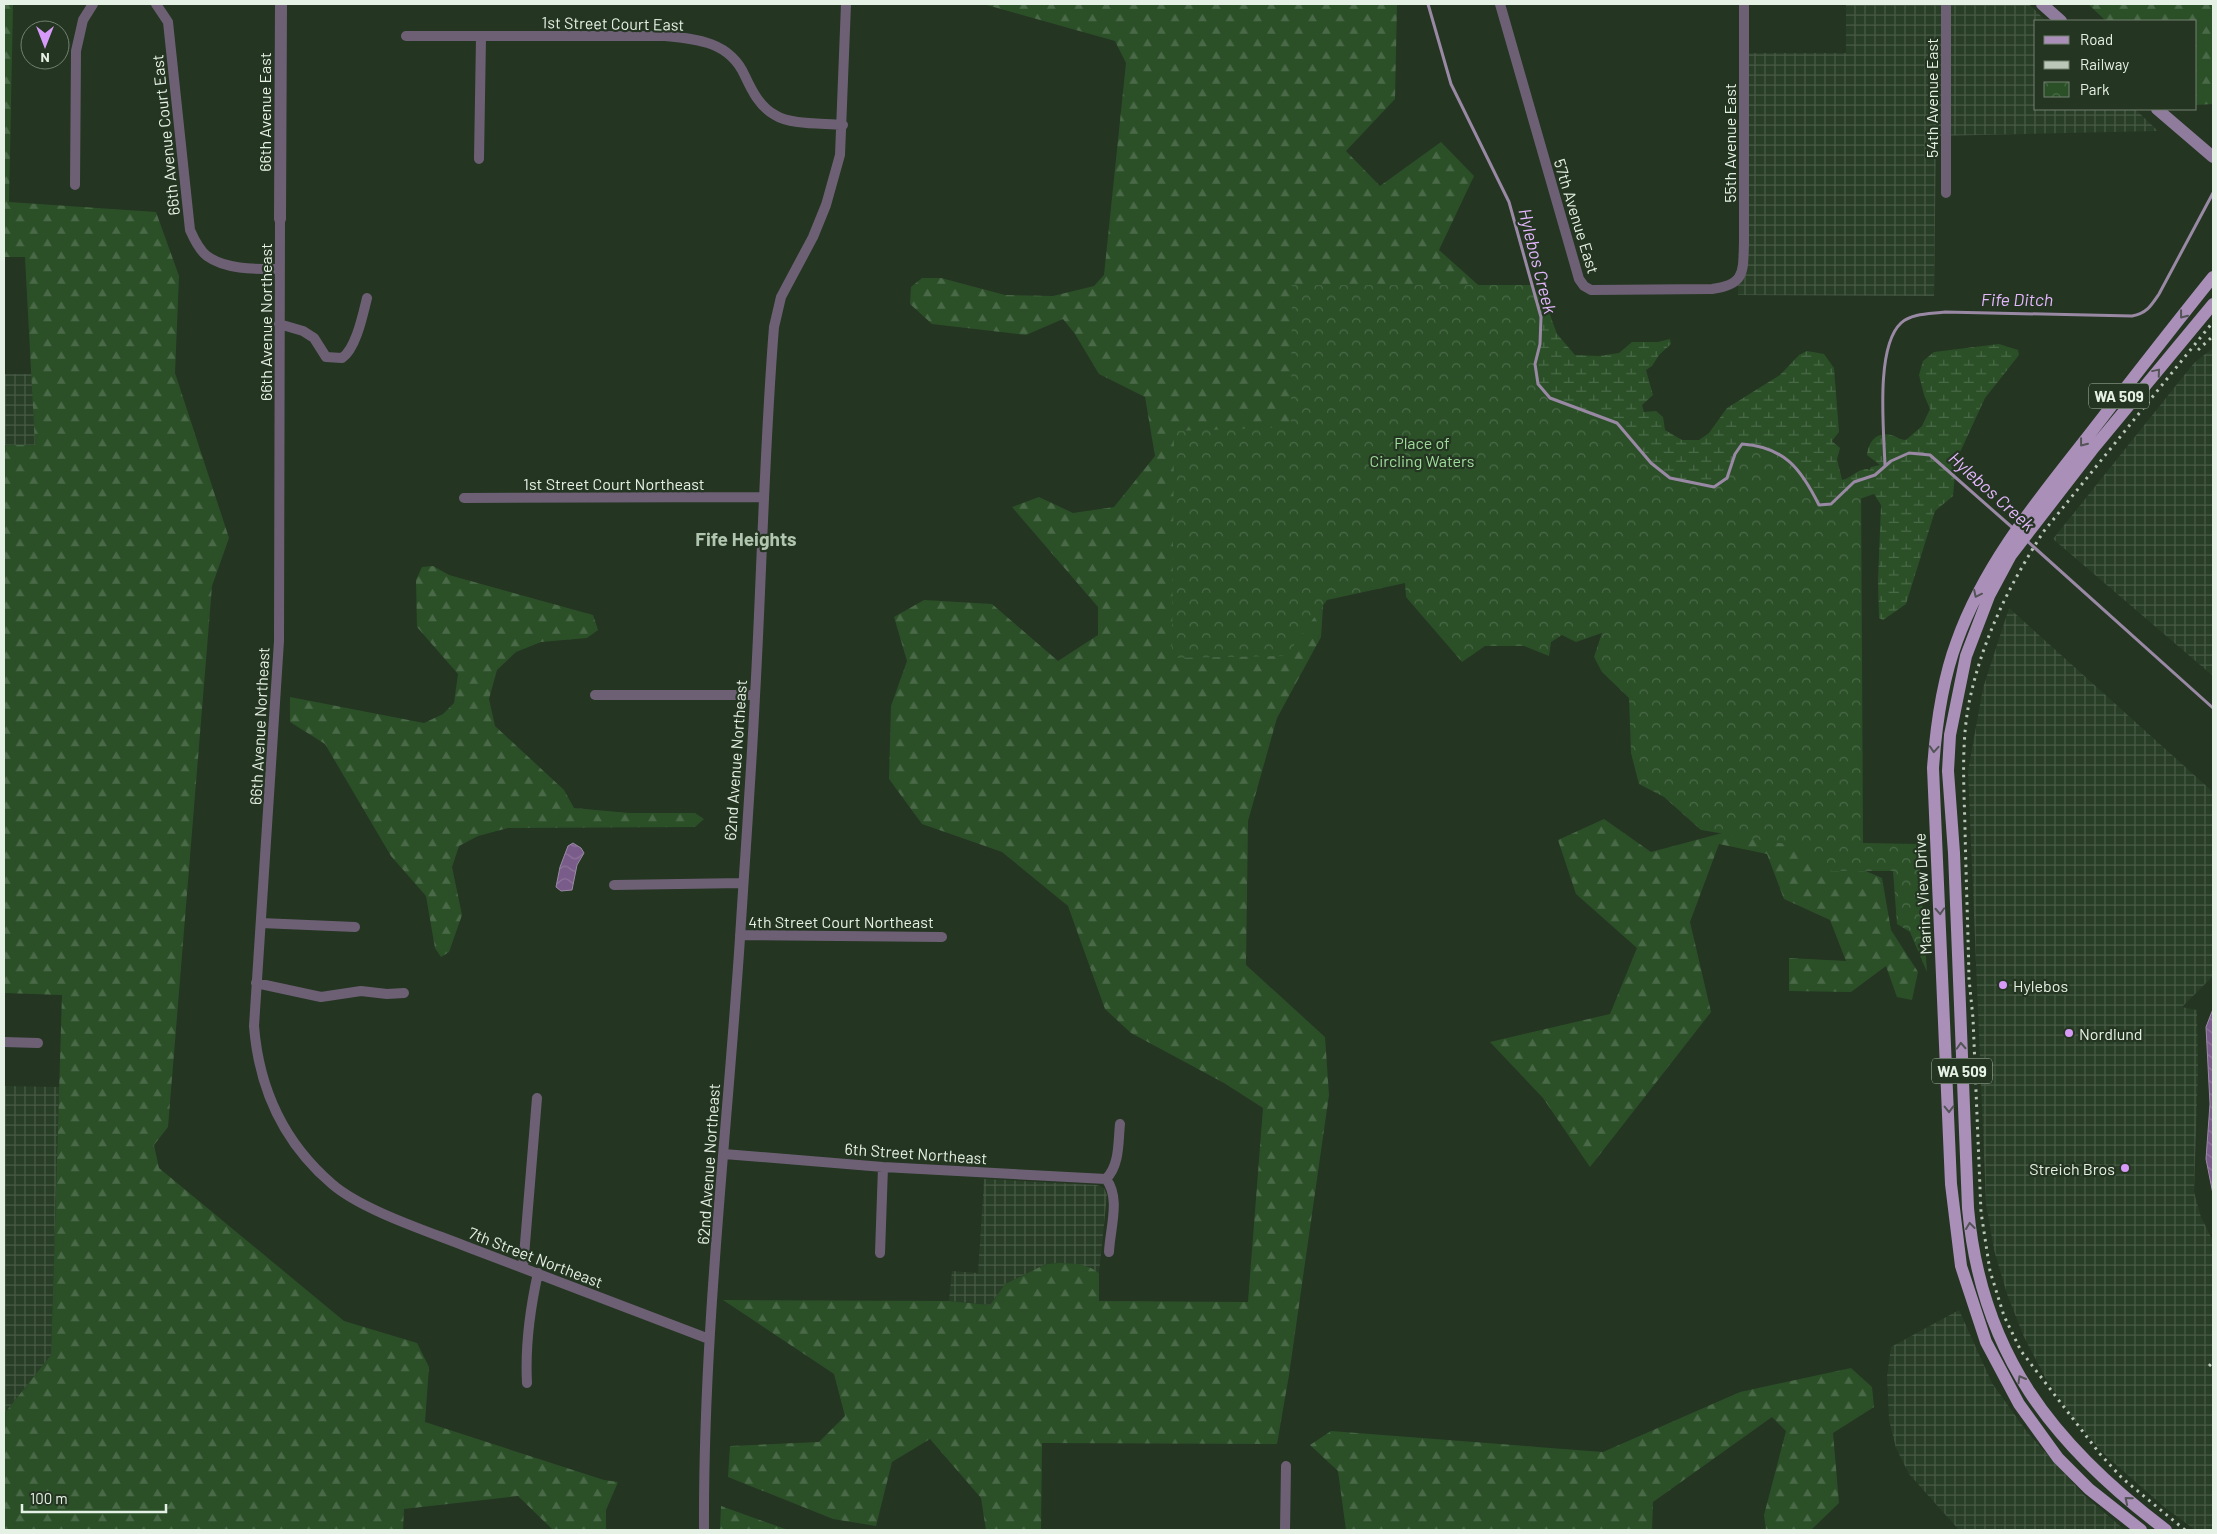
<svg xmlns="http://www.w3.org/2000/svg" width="2217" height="1534" viewBox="0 0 2217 1534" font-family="Barlow,sans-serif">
	<defs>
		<pattern id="industrial-grid" width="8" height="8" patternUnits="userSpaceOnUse" patternTransform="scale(1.25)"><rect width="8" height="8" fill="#283e26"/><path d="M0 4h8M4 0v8" fill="none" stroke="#475a45"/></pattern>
		<pattern id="forest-firs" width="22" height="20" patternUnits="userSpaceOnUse" patternTransform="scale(1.25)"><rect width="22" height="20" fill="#2b5028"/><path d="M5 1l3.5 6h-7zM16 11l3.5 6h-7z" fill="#4a6a47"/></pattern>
		<pattern id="wetland-marsh" width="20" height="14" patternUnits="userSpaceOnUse" patternTransform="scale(1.25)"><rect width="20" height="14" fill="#2b5028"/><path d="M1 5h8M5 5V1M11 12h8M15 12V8" fill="none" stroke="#4a6a47"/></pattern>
		<pattern id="park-crowns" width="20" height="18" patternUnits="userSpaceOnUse" patternTransform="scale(1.25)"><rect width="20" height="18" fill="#2b5028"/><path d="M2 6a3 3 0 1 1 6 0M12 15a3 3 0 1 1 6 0" fill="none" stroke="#4a6a47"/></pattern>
		<pattern id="water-waves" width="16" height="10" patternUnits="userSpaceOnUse" patternTransform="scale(1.25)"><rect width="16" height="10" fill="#7a5c8a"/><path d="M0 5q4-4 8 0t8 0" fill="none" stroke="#8d749a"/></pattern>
	</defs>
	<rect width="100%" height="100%" fill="#243522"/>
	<path fill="url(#industrial-grid)" d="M1846 4H2029L2046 21H2036V109H2135L2158 131 1936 136 1934 296 1738 295 1742 53H1846Z
		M2213 348V676L2053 539 2194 363Z
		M4 374H35V445H4Z
		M2009 608 2213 792V976L2182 1007 2197 1010 2198 1071 2194 1192 2201 1217 2213 1241V1530H2195L2163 1506 2104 1454 2073 1418 2046 1379 2024 1337 2007 1294 1994 1250 1986 1204 1968 771 1983 688Z
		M4 1086 59 1087 51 1355 4 1414Z
		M984 1179 1097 1185 1104 1188 1107 1195 1099 1273 1091 1268 1059 1263 1046 1264 1005 1284 990 1305 949 1301 952 1271 978 1273Z
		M1959 1310 1992 1383 2027 1432 2086 1497 2125 1530H1959L1909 1474 1896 1448 1889 1420 1887 1376 1891 1347Z"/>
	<path fill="url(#forest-firs)" d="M4 4H13L9 202 156 212 179 276 175 373 229 538 212 586 168 1127 154 1145 159 1168 344 1321 417 1343 429 1367 425 1422 604 1480 618 1482 606 1510V1530H553L518 1496 404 1509 403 1530H4V1414L51 1355 62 995 4 993V445H35L25 257H4Z
		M983 4H1397L1395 99 1346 151 1380 186 1441 142 1474 176 1439 250 1504 308 1327 548 1321 637 1277 718 1248 821 1246 965 1325 1037 1329 1095 1289 1375 1277 1444 1042 1443 1041 1530H986L981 1498 930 1439 892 1462 876 1526 833 1519 728 1477 730 1446 819 1442 845 1416 834 1374 723 1300 949 1301 990 1305 1005 1284 1046 1264 1059 1263 1079 1264 1091 1268 1099 1273V1301L1248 1302 1263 1108 1224 1083 1131 1033 1105 1009 1068 906 1002 852 922 824 889 779 891 706 907 661 894 617 924 600 992 604 1058 661 1098 635V607L1012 507 1039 497 1073 513 1114 507 1155 456 1145 397 1099 374 1075 334 1063 319 1026 335 932 324 910 304 911 287 922 278H941L1005 295 1053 296 1094 286 1104 275 1126 63 1115 41Z
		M2088 4H2213V104L2196 105V21H2106Z
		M433 566 449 575 593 615 598 630 587 638 541 642 516 652 497 670 489 699 495 726 564 790 574 808 629 813H695L704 819 695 827 508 828 478 836 459 846 452 867 462 915 449 952 441 957 435 948 426 896 391 856 325 744 290 722V697L424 723 443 714 454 703 458 674 417 627 416 580 422 567Z
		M1604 819 1651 852 1741 828 1783 836 1882 878 1891 930 1918 972 1912 1000 1897 997 1886 966 1851 992 1789 991V958L1846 961 1830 920 1784 899 1767 854 1719 844 1690 922 1711 1012 1590 1167 1543 1098 1490 1042 1610 1014 1637 948 1576 894 1558 840Z
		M1851 1368 1872 1387 1874 1407 1833 1433 1839 1503 1811 1530H1766L1764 1515 1786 1431 1772 1417 1653 1502 1652 1530H1346L1338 1471 1310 1445 1331 1431 1603 1452 1740 1392Z
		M721 1506 788 1530H720Z"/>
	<path fill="url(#wetland-marsh)" d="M1530 293H1542L1557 334 1575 355 1599 356 1619 353 1632 342H1658L1670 339 1671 344 1659 355 1652 366 1646 370 1653 395 1642 405 1644 412 1656 411 1663 417 1665 430 1682 440H1699L1709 433 1727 408 1780 375 1799 355 1807 351 1824 354 1834 368 1839 432 1832 441 1840 448 1837 459 1842 480C1852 478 1858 468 1868 469L1869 471 1871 467 1880 465 1867 455C1868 443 1876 431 1891 435 1897 436 1899 440 1906 440L1922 426 1930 409 1924 395 1919 375 1923 361 1934 352 1999 344 2018 350 2019 355 1985 398 1956 461 1953 496 1935 511 1906 604 1883 620 1879 618 1878 581 1881 505 1874 494 1854 501 1834 522 1666 492 1561 414 1526 382Z"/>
	<path fill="url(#park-crowns)" d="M1292 285H1531L1541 317 1540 344 1535 364 1538 383 1550 398 1617 423 1651 463 1670 478 1714 487 1727 478 1735 454 1742 444C1790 447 1797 469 1819 505L1831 504 1854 482 1861 479 1863 843 1918 844 1927 972 1910 932 1897 924 1893 871H1832L1797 846 1701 830 1664 797 1639 784 1631 753 1629 698 1602 672 1594 657 1602 633 1576 642 1562 635 1551 642 1549 656 1524 646H1485L1462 662 1406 597 1405 583 1327 600 1286 656 1172 658 1174 431 1291 427Z"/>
	<path fill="url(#water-waves)" stroke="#9a89a5" d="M573 843 581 848 584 853 577 865 572 890 561 891 556 887 560 867 568 846Z
		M2213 1009V1194L2206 1159 2210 1104 2206 1027Z"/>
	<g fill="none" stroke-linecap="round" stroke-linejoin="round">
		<path stroke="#9a89a5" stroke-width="3" d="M1428 4 1451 84 1509 202 1541 317 1540 344 1535 364 1538 384 1550 398 1617 423 1651 463 1670 478 1714 487 1727 478 1735 454 1742 444C1785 447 1801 469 1819 505L1831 504 1854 482 1875 475 1891 461 1909 453 1930 455 2014 529
			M1885 466C1884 432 1875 347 1901 323 1912 313 1931 314 1945 312L2132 316C2147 313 2151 306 2159 294L2213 193
			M2026 540 2213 708"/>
		<path stroke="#6d6074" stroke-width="10" d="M156 4 168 22 190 230C194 239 199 250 207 256 226 270 257 269 279 269
			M1500 4 1579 279 1584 286 1591 290 1712 289C1745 285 1743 272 1744 244V4
			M406 36H665C698 39 730 42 745 76 752 91 760 107 775 115 790 125 824 123 843 125
			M479 159 481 37
			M75 185 76 51 83 20 93 4
			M1946 193V4
			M280 219 279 641 254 1026C259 1089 283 1142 332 1184 362 1210 427 1231 465 1246 546 1277 628 1308 709 1339
			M279 324 303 331 314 338 326 357 342 358C356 349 363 314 367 298
			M464 498 764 497
			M595 695H755
			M614 885 743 883
			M261 923 355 927
			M740 935 942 937
			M256 983 321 997 361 991 387 994 404 993
			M4 1042 38 1043
			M724 1154 883 1167 1106 1179
			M1106 1179C1121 1198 1110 1228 1109 1252
			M1106 1179C1120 1165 1118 1142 1120 1124
			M880 1253 883 1167
			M523 1268 537 1098
			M527 1383C525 1346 530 1309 538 1273
			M704 1530C703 1332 727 1135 740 938 745 857 751 777 755 696 762 573 764 450 774 327L781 297 813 237 826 205 840 155 846 4
			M1285 1530 1286 1466"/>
		<path stroke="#6d6074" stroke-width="12" d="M280 219 281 4"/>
		<path stroke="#8f7b9b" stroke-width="12" d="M2042 4 2061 21
			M2157 109 2213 157"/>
		<path stroke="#aa8fb8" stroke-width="12" d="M2141 1530 2089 1489 2058 1458 2019 1404 1986 1342 1961 1266 1951 1184 1933 768C1936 726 1942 681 1957 641 1985 563 2038 500 2089 435 2130 382 2171 329 2213 277
			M2166 1530C2053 1445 1981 1354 1968 1208L1954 853 1948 771 1950 735 1966 656 1989 596 2011 555 2092 450 2213 304"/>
		<path stroke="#b9c6b8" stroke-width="3" stroke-dasharray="2.5 5" stroke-linecap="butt" d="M2198 350 2213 336
			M2209 1366 2213 1362
			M2185 1530 2122 1478 2100 1454 2021 1351 2004 1316 1990 1271 1981 1212 1973 1018 1969 979C1968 929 1966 878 1965 828 1964 787 1961 744 1969 703 1982 640 2009 585 2044 531L2213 322"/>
	</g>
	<defs><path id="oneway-chevron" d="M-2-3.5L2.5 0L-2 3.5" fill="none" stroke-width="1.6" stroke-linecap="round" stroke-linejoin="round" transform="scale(1.25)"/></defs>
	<g stroke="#535456">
		<use href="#oneway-chevron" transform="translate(2183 315) rotate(128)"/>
		<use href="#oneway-chevron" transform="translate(2157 372) rotate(-50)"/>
		<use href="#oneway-chevron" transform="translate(2083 443) rotate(128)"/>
		<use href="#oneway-chevron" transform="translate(1977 594) rotate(116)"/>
		<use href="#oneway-chevron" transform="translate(1934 749) rotate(94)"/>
		<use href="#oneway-chevron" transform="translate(1940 911) rotate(87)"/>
		<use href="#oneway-chevron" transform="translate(1961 1046) rotate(-93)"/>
		<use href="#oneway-chevron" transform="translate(1949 1109) rotate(89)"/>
		<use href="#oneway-chevron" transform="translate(1970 1226) rotate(-97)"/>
		<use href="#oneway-chevron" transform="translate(2021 1379) rotate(-120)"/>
		<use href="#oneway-chevron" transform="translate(2128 1500) rotate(-140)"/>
	</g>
	<g fill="#d89af8" stroke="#243522" stroke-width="2">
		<circle cx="2003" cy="985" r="5"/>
		<circle cx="2069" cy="1033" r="5"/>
		<circle cx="2125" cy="1168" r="5"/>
	</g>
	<g text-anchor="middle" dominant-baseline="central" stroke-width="4.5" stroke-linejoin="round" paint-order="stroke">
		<g fill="#243522" stroke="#acb9aa" stroke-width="1">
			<rect x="2089" y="383.5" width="60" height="25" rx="4"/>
			<rect x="1932" y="1058.5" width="60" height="25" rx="4"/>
		</g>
		<g font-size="15" font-weight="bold" fill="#e6f1e5">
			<text x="2119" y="396">WA 509</text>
			<text x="1962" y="1071">WA 509</text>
		</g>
		<g font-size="16" fill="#e6f1e5" stroke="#243522">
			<text transform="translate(613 23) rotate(1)">1st Street Court East</text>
			<text transform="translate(1931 98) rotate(-90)">54th Avenue East</text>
			<text transform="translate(264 112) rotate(-90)">66th Avenue East</text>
			<text transform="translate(165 135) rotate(-96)">66th Avenue Court East</text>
			<text transform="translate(1729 143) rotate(-90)">55th Avenue East</text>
			<text transform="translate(1577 216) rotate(73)">57th Avenue East</text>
			<text transform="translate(265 322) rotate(-90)">66th Avenue Northeast</text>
			<text x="614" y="483">1st Street Court Northeast</text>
			<text transform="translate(259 726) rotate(-87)">66th Avenue Northeast</text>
			<text transform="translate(735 760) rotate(-86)">62nd Avenue Northeast</text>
			<text transform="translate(1922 894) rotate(-93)">Marine View Drive</text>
			<text x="841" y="921">4th Street Court Northeast</text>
			<text transform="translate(916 1153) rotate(4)">6th Street Northeast</text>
			<text transform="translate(708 1164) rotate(-86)">62nd Avenue Northeast</text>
			<text transform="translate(536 1257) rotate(21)">7th Street Northeast</text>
		</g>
		<g font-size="16" fill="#a1dd9c" stroke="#243522">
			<text x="1422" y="442">Place of<tspan x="1422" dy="18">Circling Waters</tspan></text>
		</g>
		<g font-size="16" fill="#e6f1e5" stroke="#243522" text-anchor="start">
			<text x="2013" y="985">Hylebos</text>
			<text x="2079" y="1033">Nordlund</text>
			<text x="2115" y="1168" text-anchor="end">Streich Bros</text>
		</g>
		<g font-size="18" font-style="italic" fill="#e4b6fd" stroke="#243522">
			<text transform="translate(1538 261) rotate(76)">Hylebos Creek</text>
			<text x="2017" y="299">Fife Ditch</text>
			<text transform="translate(1992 491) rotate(42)">Hylebos Creek</text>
		</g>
		<g font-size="19" font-weight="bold" fill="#b1c6af" stroke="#243522">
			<text x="746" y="538">Fife Heights</text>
		</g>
	</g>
	<rect width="2217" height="1534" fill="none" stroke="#e6f1e5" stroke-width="10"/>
	<rect x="2034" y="20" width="162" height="90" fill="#243522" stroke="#728070"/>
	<rect x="2044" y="36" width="25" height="8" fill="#aa8fb8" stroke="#728070"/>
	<text x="2080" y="45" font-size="15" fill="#e6f1e5">Road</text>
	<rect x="2044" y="61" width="25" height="8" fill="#b9c6b8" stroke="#728070"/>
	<text x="2080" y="70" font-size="15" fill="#e6f1e5">Railway</text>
	<rect x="2044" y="82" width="25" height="15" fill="url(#park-crowns)" stroke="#728070"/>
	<text x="2080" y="95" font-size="15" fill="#e6f1e5">Park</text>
	<g transform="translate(45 45) rotate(180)"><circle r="24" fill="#243522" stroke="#728070"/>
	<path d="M0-4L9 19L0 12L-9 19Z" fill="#d89af8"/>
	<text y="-8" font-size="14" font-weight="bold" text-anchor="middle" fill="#e6f1e5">N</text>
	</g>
	<path d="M22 1504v8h144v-8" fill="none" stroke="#e6f1e5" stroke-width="2.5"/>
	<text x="30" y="1504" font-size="15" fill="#e6f1e5" stroke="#243522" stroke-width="4" paint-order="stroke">100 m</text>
</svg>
